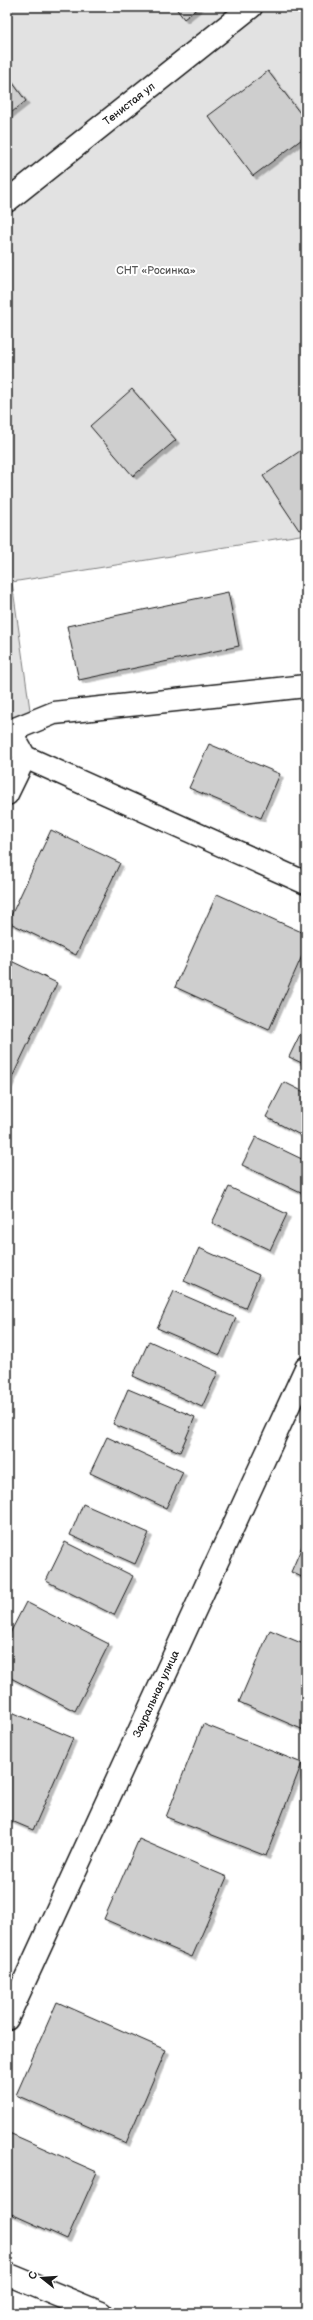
<svg xmlns="http://www.w3.org/2000/svg" width="313" height="2320" viewBox="0 0 313 2320" font-family="'Balsamiq Sans',sans-serif">
	<defs>
		<filter id="shadow"><feDropShadow dx="3.5" dy="3.5" stdDeviation="0" flood-color="#0004"/></filter>
	</defs>
	<rect width="100%" height="100%" fill="#fff"/>
	<filter id="ink" filterUnits="userSpaceOnUse"><feTurbulence type="fractalNoise" baseFrequency=".025" numOctaves="2"/><feDisplacementMap in="SourceGraphic" scale="8" xChannelSelector="R" yChannelSelector="G"/><feConvolveMatrix kernelMatrix="1 2 1 2 8 2 1 2 1" color-interpolation-filters="sRGB"/></filter>
	<g filter="url(#ink)">
		<path fill="#e2e2e2" stroke="#7f7f7f" d="M7 7H306V534L12 582 31 717H7Z"/>
		<path fill="#cecece" stroke="#1c1c1c" filter="url(#shadow)" d="M175 7H199L184 19Z
			M268 71 306 121V136L253 176 208 116Z
			M7 75 26 101 7 116Z
			M132 389 176 440 133 476 90 426Z
			M306 447V526L299 530 263 476Z
			M228 592 239 646 79 680 67 626Z
			M209 744 280 774 261 818 189 788Z
			M51 830 120 863 76 955 8 922Z
			M217 894 306 934V947L269 1030 175 987Z
			M7 959 57 983 7 1088Z
			M306 1022V1065L289 1057Z
			M284 1082 306 1093V1138L266 1117Z
			M256 1137 306 1161 305 1195 242 1165Z
			M229 1187 287 1214 270 1250 212 1223Z
			M199 1248 259 1275 245 1308 184 1281Z
			M174 1291 236 1318 220 1355 157 1328Z
			M149 1341 218 1372 202 1407 133 1376Z
			M128 1389 195 1417 180 1452 113 1424Z
			M107 1437 183 1472 166 1508 90 1473Z
			M83 1504 149 1533 135 1564 70 1535Z
			M306 1537V1579L291 1572Z
			M65 1542 133 1576 114 1615 46 1581Z
			M26 1602 109 1644 75 1711 7 1676V1639Z
			M270 1630 306 1645V1731L239 1702Z
			M7 1710 73 1738 33 1830 7 1819Z
			M203 1724 302 1763 266 1856 166 1817Z
			M139 1839 227 1877 192 1957 104 1919Z
			M57 2002 166 2050 126 2143 16 2095Z
			M7 2132 97 2172 67 2239 7 2212Z"/>
		<g fill="none" stroke-linecap="round" stroke-linejoin="round">
			<defs>
				<path id="minor" d="M7 201 251 7
					M7 730 10 731 25 757 306 883
					M10 731 54 713 306 686
					M7 794 25 757
					M7 2019 306 1368
					M7 2274 101 2313"/>
			</defs>
			<use href="#minor" stroke="#1c1c1c" stroke-width="25"/>
			<use href="#minor" stroke="#fff" stroke-width="22"/>
		</g>
	</g>
	<g text-anchor="middle" dominant-baseline="central" stroke-width="4" stroke-linejoin="round" paint-order="stroke">
		<g font-size="11" fill="#1c1c1c" stroke="#fff">
			<text transform="translate(129 104) rotate(-38)">Тенистая ул</text>
			<text transform="translate(156 1694) rotate(-65)">Зауральная улица</text>
		</g>
		<g font-size="11" fill="#575757" stroke="#fff">
			<text x="156" y="270">СНТ «Росинка»</text>
		</g>
	</g>
	<rect width="313" height="2320" fill="none" stroke="#fff" stroke-width="24"/>
	<rect x="12" y="12" width="289" height="2296" fill="none" stroke="#1c1c1c" stroke-width="1.5" filter="url(#ink)"/>
	<g transform="translate(42 2278) rotate(287)" stroke="#ffffff" stroke-width="3" paint-order="stroke">
	<path d="M0-3L7 15L0 10L-7 15Z" fill="#1c1c1c"/>
	<text y="-6" font-size="11" font-weight="bold" text-anchor="middle" fill="#1c1c1c">С</text>
	</g>
</svg>
